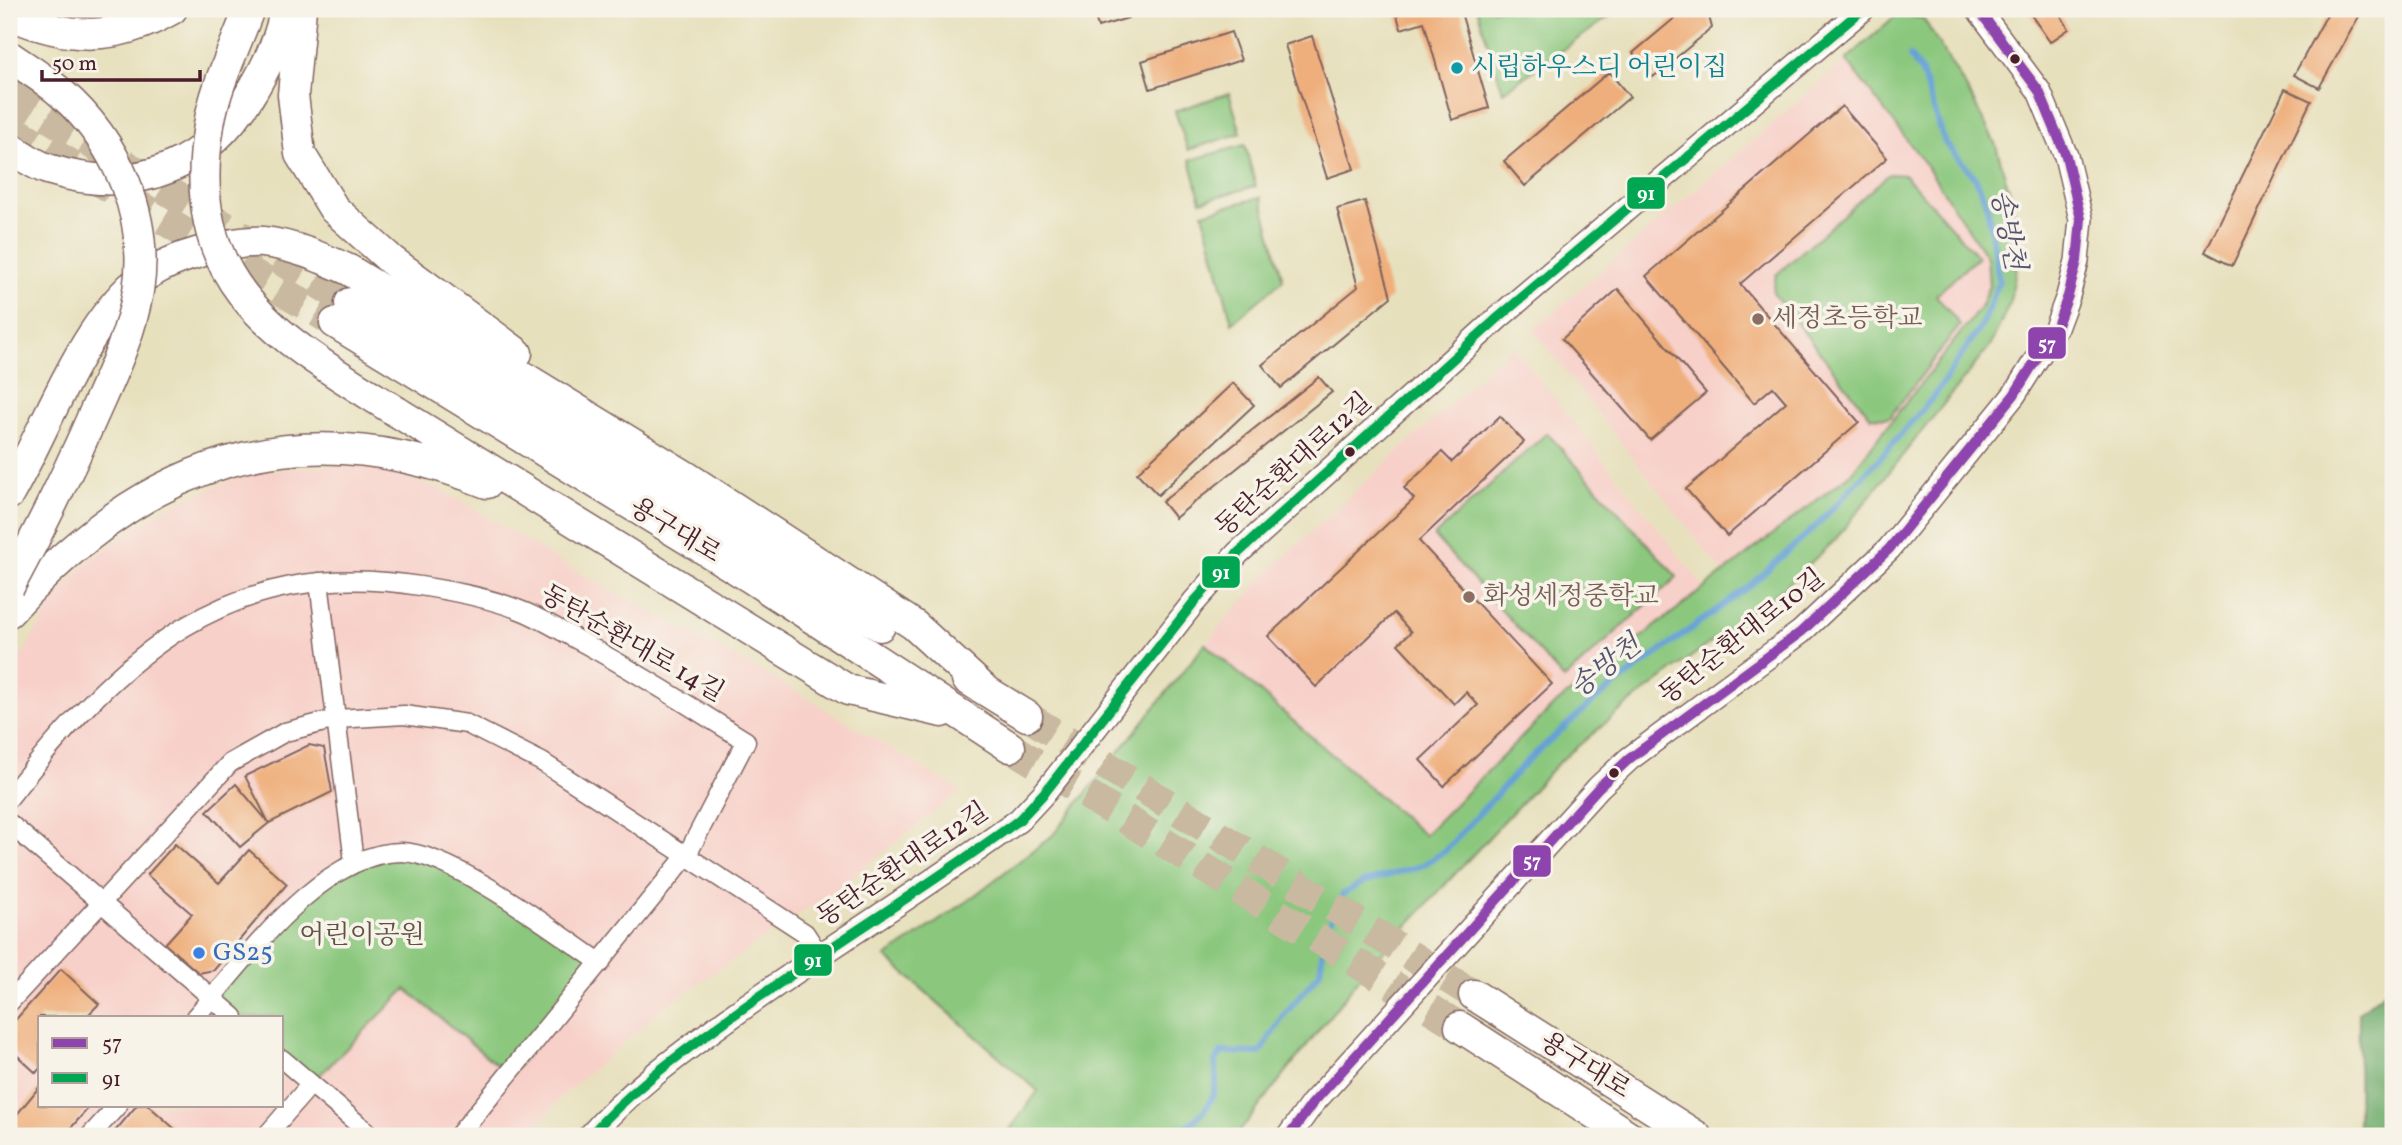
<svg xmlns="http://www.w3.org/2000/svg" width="2402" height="1145" viewBox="0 0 2402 1145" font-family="Vollkorn,'Noto Serif KR',serif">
	<rect width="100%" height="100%" fill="#f7f3e8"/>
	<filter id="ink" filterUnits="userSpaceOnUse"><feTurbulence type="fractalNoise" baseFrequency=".0143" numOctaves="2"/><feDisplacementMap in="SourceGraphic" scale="14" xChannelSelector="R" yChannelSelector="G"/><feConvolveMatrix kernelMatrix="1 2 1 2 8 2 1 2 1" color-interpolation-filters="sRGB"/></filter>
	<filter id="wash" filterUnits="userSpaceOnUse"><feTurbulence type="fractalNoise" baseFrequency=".00686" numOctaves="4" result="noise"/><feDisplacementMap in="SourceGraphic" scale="28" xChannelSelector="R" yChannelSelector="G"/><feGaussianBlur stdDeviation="1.57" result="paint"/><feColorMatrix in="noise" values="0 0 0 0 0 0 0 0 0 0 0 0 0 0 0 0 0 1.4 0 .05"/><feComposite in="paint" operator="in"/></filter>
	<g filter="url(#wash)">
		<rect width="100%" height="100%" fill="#e7e0bd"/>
		<path fill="#f7d0c9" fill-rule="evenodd" d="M1846 60 1923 161 1987 257 1989 286 1980 308 1849 475 1724 574 1533 330Z
			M1513 346 1703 586 1681 608 1553 706 1424 835 1205 644 1269 571Z
			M364 464 441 489 574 570 770 676 961 791 847 881 663 1008 561 1097 528 1136H9V676L58 595 92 557 169 506 251 472ZM40 1017H282V1105H40Z"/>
		<path fill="#8bc87e" stroke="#6a7454" stroke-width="2" d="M1477 9H1608L1610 16 1503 92Z
			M1895 16 1923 18 1968 91 1995 143 2013 203 2017 267 2009 305 1990 346 1834 541 1787 585 1627 705 1559 762 1365 971 1236 1136H1005L1038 1091 886 957 966 902 1052 836 1205 644 1424 835 1553 706 1849 475 1980 308 1989 286 1987 257 1923 161 1846 60Z
			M1229 93 1241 133 1188 150 1175 111Z
			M1245 145 1256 186 1201 201 1190 160Z
			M1889 174 1905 175 1978 257 1936 295 1960 325 1889 418 1871 417 1773 293 1776 275Z
			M1261 197 1283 280 1232 323 1203 213Z
			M1547 433 1677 577 1564 679 1434 536Z
			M402 852 437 861 601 963 510 1076 406 989 311 1084 282 1059V1017H234L212 998 318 883Z"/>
		<path fill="#70ac6d" stroke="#5d664c" stroke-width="2" d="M2393 985V1136H2358L2359 1012Z"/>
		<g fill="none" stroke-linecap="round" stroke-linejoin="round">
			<path stroke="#66a1d6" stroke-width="6" d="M1173 1136C1202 1117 1222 1099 1215 1062L1222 1052 1260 1053 1284 1015 1320 972 1325 934 1343 894 1364 882 1421 866 1445 851 1528 760 1597 698 1753 583 1815 527 1880 458 1935 395 1983 323 1999 281 1987 205 1975 177 1945 143 1922 73 1910 56"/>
		</g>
		<g id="blocks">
			<path fill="#efaf7b" d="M1093 9H1125L1128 18 1098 27Z
				M1395 9H1460L1489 108 1452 120 1424 22 1401 29Z
				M1674 9H1707L1712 28 1653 77 1633 53 1676 17Z
				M2027 9H2057L2069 29 2050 42Z
				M2330 9H2363L2319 88 2294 75Z
				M1231 32 1241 60 1150 89 1142 61Z
				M1312 36 1354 169 1327 178 1285 45Z
				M1609 72 1630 97 1525 186 1504 161Z
				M2285 89 2311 101 2232 266 2205 252Z
				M1842 106 1887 158 1740 284 1859 422 1727 536 1686 489 1786 402 1773 387 1754 403 1646 276Z
				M1365 201 1391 297 1281 388 1262 365 1358 287 1337 209Z
				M1618 289 1706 393 1650 440 1562 339Z
				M1319 377 1332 392 1175 518 1162 502Z
				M1233 383 1254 405 1158 495 1137 473Z
				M1500 416 1524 442 1419 541 1552 684 1444 786 1420 760 1478 705 1466 692 1454 704 1398 644 1411 632 1394 613 1316 687 1268 636 1414 499 1404 488 1442 452 1452 462Z
				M309 745 324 748 332 792 269 823 240 847 207 811 236 784 269 823 245 776Z
				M175 844 219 883 249 850 287 884 214 970 199 973 165 944 192 914 147 875Z
				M61 969 99 1004 86 1017H40V1068L36 1073 9 1048V1027Z
				M40 1086V1105H91L64 1136H9V1124Z
				M137 1105H148L175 1129 169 1136H111Z"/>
		</g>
	</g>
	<g filter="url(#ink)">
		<use href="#blocks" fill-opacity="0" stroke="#81635e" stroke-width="2"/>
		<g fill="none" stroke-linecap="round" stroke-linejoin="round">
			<path stroke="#c8b9a0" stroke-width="30" stroke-dasharray="30 15" stroke-linecap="butt" d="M9 93 350 303
				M9 127 335 323
				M1027 716 1474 995
				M1010 747 1460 1027"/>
			<defs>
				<path id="minor" d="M319 582 354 862
					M9 798C119 657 227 555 420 586 452 591 486 597 517 609 537 616 556 628 574 638 633 669 689 706 746 741L687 855 458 1136
					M9 823 234 1017
					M9 1003 230 763 285 732 336 719 404 715 467 724 542 762 805 933 820 956
					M195 1017C244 962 321 851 402 852 452 853 557 933 601 963
					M282 1059 372 1136
					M90 1136 118 1105
					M266 1136 311 1084"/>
				<path id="tertiary" d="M590 1136C630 1090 679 1055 728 1019 823 950 924 890 1019 820L1046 791 1194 602 1238 553 1499 317 1863 9
					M1289 1136 1312 1104 1599 787 1629 759 1801 632 1889 549 2014 395 2056 328 2068 296 2077 261 2081 219 2066 156 2039 91 1978 9"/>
				<path id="trunk" d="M301 9 293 95 300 154 334 209 391 260 517 353
					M9 14C68 40 115 42 172 9
					M9 147C22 155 36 166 51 170 138 197 210 165 254 88 268 64 281 37 285 9
					M350 303 880 626
					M335 323 751 578 1010 747
					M397 412 848 690 942 712
					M9 494C46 429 76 341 130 288 149 270 175 259 200 252 220 246 243 241 263 242 293 245 322 258 349 270L687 477 914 625 985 690
					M9 612C143 463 294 405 487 483
					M967 679 1027 716
					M1474 995 1696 1136
					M1460 1027 1629 1136"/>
			</defs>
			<use href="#minor" stroke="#81635e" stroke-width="21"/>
			<use href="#tertiary" stroke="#81635e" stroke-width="26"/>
			<use href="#trunk" stroke="#81635e" stroke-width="33"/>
			<use href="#minor" stroke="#fff" stroke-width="18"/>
			<use href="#tertiary" stroke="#fff" stroke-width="23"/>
			<use href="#trunk" stroke="#fff" stroke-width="30"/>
			<defs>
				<path id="trunk-bridge" d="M249 9C236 46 215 86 209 125 182 287 278 337 397 412
					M9 56C26 68 45 79 61 93 117 141 150 218 138 291 131 334 112 373 95 411 69 471 40 530 9 587"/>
			</defs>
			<use href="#trunk-bridge" stroke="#81635e" stroke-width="33" stroke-linecap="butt"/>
			<use href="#trunk-bridge" stroke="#fff" stroke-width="30"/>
			<defs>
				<path id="bus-1" d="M1289 1136 1312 1104 1599 787 1629 759 1801 632 1889 549 2014 395 2056 328 2068 296 2077 261 2081 219 2066 156 2039 91 1978 9"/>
				<path id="bus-2" d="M590 1136C630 1090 679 1055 728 1019 823 950 924 890 1019 820L1046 791 1194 602 1238 553 1499 317 1863 9"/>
			</defs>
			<use href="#bus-1" stroke="#f7f3e8" stroke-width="16"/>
			<use href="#bus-2" stroke="#f7f3e8" stroke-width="16"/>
			<use href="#bus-1" stroke="#8e44ad" stroke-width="10"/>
			<use href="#bus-2" stroke="#00a651" stroke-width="10"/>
		</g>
	</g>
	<g fill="#4a1f2b" stroke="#f7f3e8" stroke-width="2.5">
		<circle cx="2015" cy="59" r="6"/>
		<circle cx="1350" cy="452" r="6"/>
		<circle cx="1614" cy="773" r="6"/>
	</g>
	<circle fill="#0f9aa8" stroke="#f7f3e8" stroke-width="2.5" cx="1457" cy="68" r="7"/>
	<g fill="#8d6e63" stroke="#f7f3e8" stroke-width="2.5">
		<circle cx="1758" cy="319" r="7"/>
		<circle cx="1469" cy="597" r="7"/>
	</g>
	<circle fill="#3f7fe0" stroke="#f7f3e8" stroke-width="2.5" cx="199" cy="953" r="7"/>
	<g text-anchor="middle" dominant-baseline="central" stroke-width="7" stroke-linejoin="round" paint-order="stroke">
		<g font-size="26" fill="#0d838f" stroke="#f7f3e8" text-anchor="start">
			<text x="1471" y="68">시립하우스디 어린이집</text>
		</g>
		<g font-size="26" fill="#785e54" stroke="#f7f3e8" text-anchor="start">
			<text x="1772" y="319">세정초등학교</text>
			<text x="1483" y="597">화성세정중학교</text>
		</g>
		<g font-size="26" fill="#4a1f2b" stroke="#f7f3e8">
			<text transform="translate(1294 465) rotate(-42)">동탄순환대로12길</text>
			<text transform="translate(675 531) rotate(31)">용구대로</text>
			<text transform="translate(1742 637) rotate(-38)">동탄순환대로10길</text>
			<text transform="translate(632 644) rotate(30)">동탄순환대로 14길</text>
			<text transform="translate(903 865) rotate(-34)">동탄순환대로12길</text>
			<text transform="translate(1585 1066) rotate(32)">용구대로</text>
		</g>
		<g font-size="26" fill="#5e5244" stroke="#f7f3e8">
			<text x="362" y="936">어린이공원</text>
		</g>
		<g font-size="26" fill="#366cbe" stroke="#f7f3e8" text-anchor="start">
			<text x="213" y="953">GS25</text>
		</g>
		<g font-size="28" font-style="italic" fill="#55536f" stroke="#f7f3e8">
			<text transform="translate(2007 230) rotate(79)">송방천</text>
			<text transform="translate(1606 667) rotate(-38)">송방천</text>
		</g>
	</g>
	<g stroke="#f7f3e8" stroke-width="2.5">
		<rect x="1626" y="176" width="40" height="34" rx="7" fill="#00a651"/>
		<rect x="2027" y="326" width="40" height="34" rx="7" fill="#8e44ad"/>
		<rect x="1201" y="555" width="40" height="34" rx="7" fill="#00a651"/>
		<rect x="1512" y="844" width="40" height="34" rx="7" fill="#8e44ad"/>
		<rect x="793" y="943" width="40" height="34" rx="7" fill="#00a651"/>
	</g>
	<g font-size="19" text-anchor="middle" font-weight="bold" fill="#fff">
		<text x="1646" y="200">91</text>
		<text x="2047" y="350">57</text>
		<text x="1221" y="579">91</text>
		<text x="1532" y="867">57</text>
		<text x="813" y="967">91</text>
	</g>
	<rect width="2402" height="1145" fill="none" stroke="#f7f3e8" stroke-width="35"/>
	<rect x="38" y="1016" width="245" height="91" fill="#f7f3e8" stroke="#b29e9c" stroke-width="2"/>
	<rect x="52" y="1038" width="35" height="10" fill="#8e44ad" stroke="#b29e9c" stroke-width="2"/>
	<text x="102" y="1050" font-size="21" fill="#4a1f2b">57</text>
	<rect x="52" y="1073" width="35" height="10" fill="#00a651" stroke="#b29e9c" stroke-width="2"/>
	<text x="102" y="1086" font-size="21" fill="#4a1f2b">91</text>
	<path d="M42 70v10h158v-10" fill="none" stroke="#4a1f2b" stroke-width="3.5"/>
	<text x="52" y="70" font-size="21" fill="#4a1f2b" stroke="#f7f3e8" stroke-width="5" paint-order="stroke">50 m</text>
</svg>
